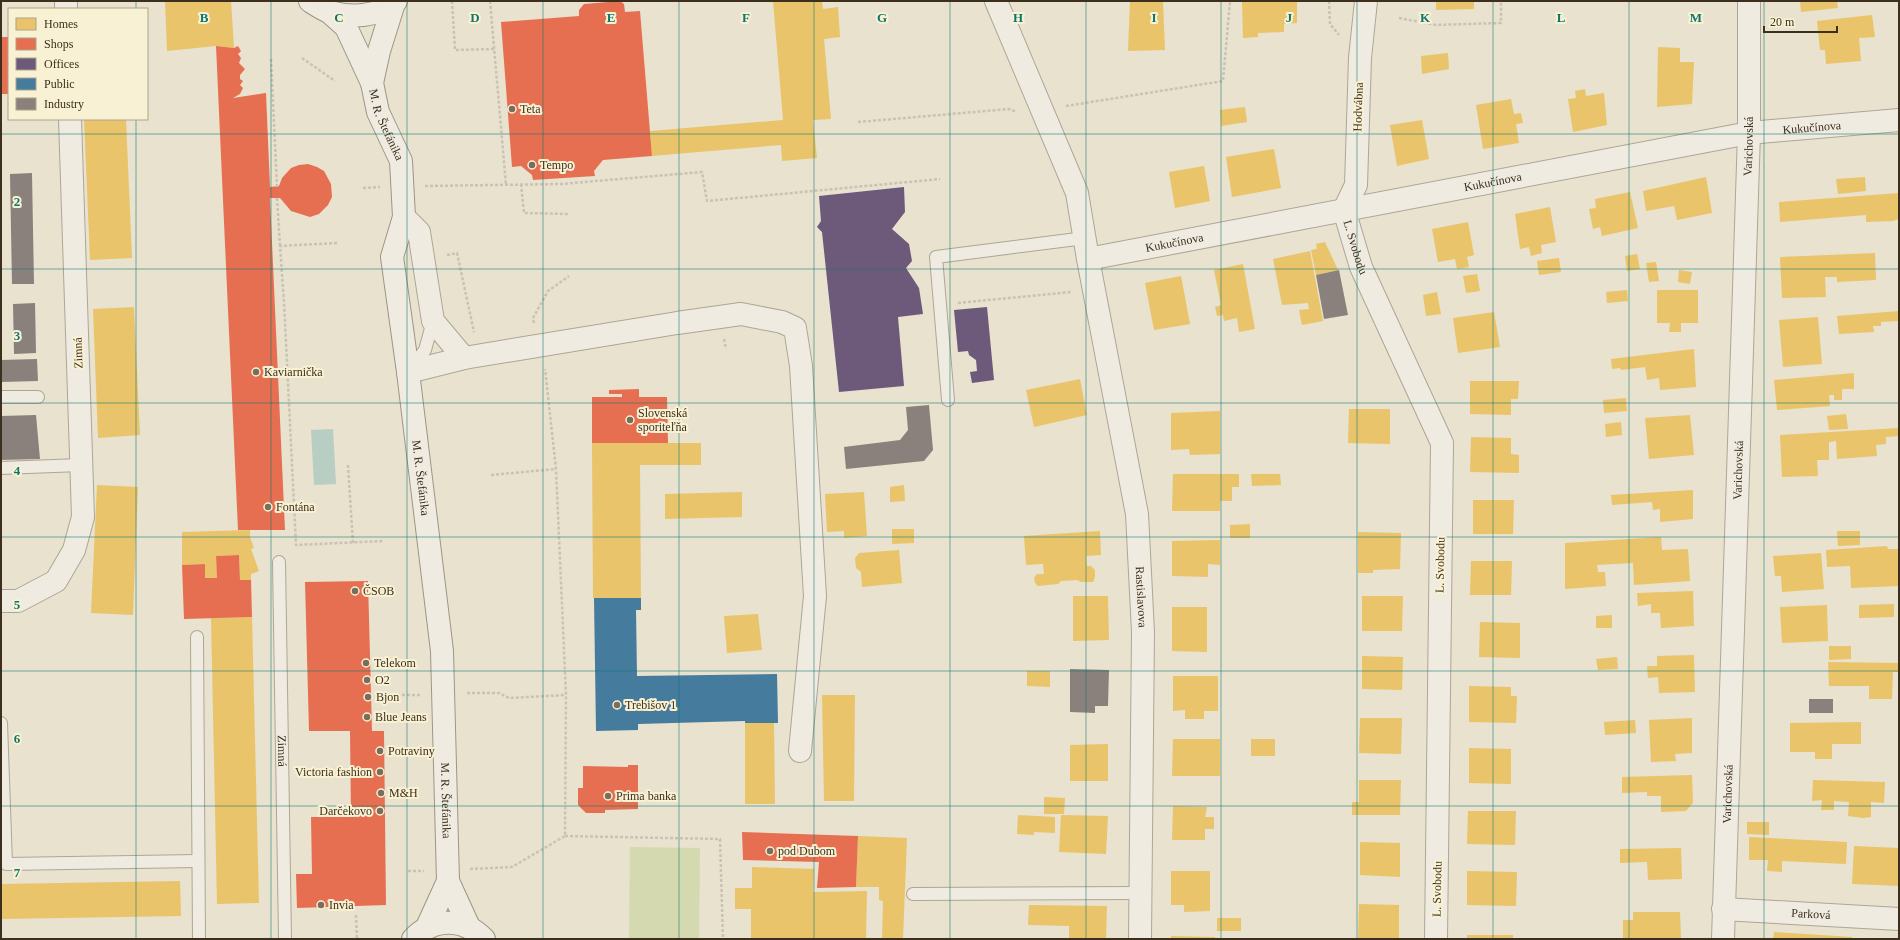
<svg xmlns="http://www.w3.org/2000/svg" width="1900" height="940" viewBox="0 0 1900 940" font-family="'Times New Roman',serif">
	<rect width="100%" height="100%" fill="#e8e2ce"/>
	<path fill="#d5d9af" d="M630 847 700 848 699 939H629Z"/>
	<path fill="#b9cec3" d="M333 429 336 484 314 485 311 430Z"/>
	<path fill="#e9c46a" d="M165 1H231L234 48 216 46 167 51Z
		M773 1H822L823 9 838 7 840 37 824 39 831 119 813 120 817 158 782 161 781 145 652 156 650 131 783 120Z
		M1130 1H1163L1165 50 1128 51Z
		M1242 1H1297V23L1284 24V32L1258 33V37L1243 38Z
		M1436 1H1474V9L1436 10Z
		M1800 1H1837L1838 8 1801 12Z
		M1872 15 1875 37 1859 38 1861 61 1826 64 1825 50H1820L1817 21Z
		M1658 47 1680 48V62H1694L1692 104 1657 107Z
		M1448 53 1449 69 1422 74 1421 56Z
		M1585 89 1586 96 1604 93 1607 125 1573 132 1568 99 1576 98 1575 91Z
		M1511 99 1514 114 1521 113 1523 123 1516 124 1519 143 1483 149 1476 105Z
		M1245 107 1247 122 1221 126 1220 110Z
		M84 119H126L132 258 90 260Z
		M1422 120 1429 159 1397 166 1390 125Z
		M1274 149 1281 188 1232 197 1226 157Z
		M1204 166 1210 201 1175 208 1169 172Z
		M1706 177 1712 213 1677 220 1674 206 1646 211 1643 191Z
		M1865 177 1866 191 1838 194 1836 179Z
		M1630 192 1638 228 1602 236 1600 227 1593 229 1589 209 1596 208 1595 199Z
		M1899 193V219L1893 221 1866 222V215L1780 222 1779 202Z
		M1550 207 1556 242 1541 245 1542 253 1531 256 1529 247 1520 249 1515 214Z
		M1468 222 1474 255 1467 257 1469 267 1457 269 1455 259 1438 262 1432 229Z
		M1325 242 1338 270 1316 275 1311 250 1317 249 1316 244Z
		M1310 251 1323 321 1302 325 1299 310 1309 309 1308 303 1282 305 1273 259Z
		M1875 253 1876 280 1837 282V277H1825L1826 297 1782 298 1780 257Z
		M1637 254 1640 269 1627 271 1625 256Z
		M1559 258 1561 272 1539 275 1537 261Z
		M1656 262 1659 281 1649 282 1646 263Z
		M1243 264 1255 329 1239 332 1237 318 1224 321 1223 315 1217 316 1215 307 1221 305 1214 270Z
		M1679 270 1692 272 1690 284 1678 282Z
		M1477 274 1480 291 1466 293 1463 276Z
		M1181 276 1190 324 1154 330 1145 283Z
		M1627 290 1628 301 1607 303 1606 292Z
		M1657 290H1698V323H1681V332H1669L1670 323H1657Z
		M1437 292 1441 314 1426 316 1423 295Z
		M134 307 140 435 98 438 93 309Z
		M1899 311V321L1881 322V326H1873L1874 332 1839 334 1837 316Z
		M1494 312 1500 347 1458 353 1453 318Z
		M1818 317 1822 364 1783 367 1779 320Z
		M1694 349 1696 387 1660 390 1659 378 1647 380 1645 367 1621 370 1620 368 1612 369 1611 359Z
		M1854 373V389H1842V400H1834V395H1829L1830 406 1777 410 1774 380Z
		M1080 379 1087 415 1034 427 1026 390Z
		M1470 381H1519L1518 399H1511V415L1470 414Z
		M1626 398 1627 411 1604 413 1603 400Z
		M1349 409H1390V444L1348 443Z
		M1220 411V454L1190 455 1189 449 1171 450V413Z
		M1846 414 1848 429 1829 430 1827 416Z
		M1690 415 1694 455 1649 459 1645 418Z
		M1621 422 1622 435 1606 437 1605 424Z
		M1899 428V436L1886 437V444L1876 445 1877 456 1837 459 1836 441 1829 442V460H1817L1818 476 1782 477 1780 435Z
		M1471 437 1511 438V454L1519 455V473L1470 472Z
		M592 443H701V465H640L641 598H593Z
		M1173 474H1239V487H1232V501H1220V511H1172Z
		M1251 474H1280L1281 485 1252 486Z
		M97 485 138 487 133 615 91 613Z
		M904 485 905 501 890 502V487Z
		M1693 490V519L1660 522V509L1653 510 1652 502 1612 505 1611 495Z
		M742 492V517L665 519V494Z
		M864 492 867 536 844 538V531L827 532 825 494Z
		M1473 500H1514L1513 534H1473Z
		M1250 524V538H1230V525Z
		M892 529H914V543L892 544Z
		M250 530V537L254 548 251 549 259 571 251 574V580H240L239 555 216 556 217 578H205V564L182 565V532Z
		M1100 531 1101 555 1086 556 1087 566H1091L1095 570V577L1093 582H1081L1077 580 1061 581 1058 584 1038 586 1035 583 1034 578 1037 574H1044L1043 564 1026 565 1024 536Z
		M1837 531H1860V545L1838 546Z
		M1358 532 1401 533 1400 569 1373 570V573H1358Z
		M1661 537 1662 550 1688 549 1690 581 1634 585 1633 563 1597 565 1598 572H1605L1606 586 1565 589V543Z
		M1220 540V565L1208 564V577L1172 576V541Z
		M1887 546 1888 549H1899V586L1851 588 1850 566 1827 567 1826 550Z
		M899 550 902 583 862 587 861 572 856 568 855 558 859 553Z
		M1821 553 1824 589 1782 592 1781 576H1775L1773 556Z
		M1471 561H1512L1511 595H1470Z
		M1693 591 1694 626 1661 628 1660 613H1651V604L1638 606 1637 593Z
		M1073 596H1108L1109 640 1073 641Z
		M1362 596H1403L1402 631H1362Z
		M1894 604V617L1859 618V605Z
		M1827 605 1828 641 1782 643 1780 607Z
		M1172 607H1207V652L1172 651Z
		M758 614 762 650 727 653 724 616Z
		M1612 615V628H1596V616Z
		M252 617 259 903 217 904 211 618Z
		M1480 622 1520 623V658L1479 657Z
		M1829 646H1851V659L1829 660Z
		M1694 655 1695 692 1659 693 1658 677 1648 678 1647 666H1657V656Z
		M1362 656 1403 657 1402 690 1362 689Z
		M1617 657 1618 669 1598 670 1596 659Z
		M1828 662 1899 663V672H1893L1892 699H1869V686H1829Z
		M1027 671H1050V687L1027 686Z
		M1173 676H1218V711H1204V719H1185V710L1173 711Z
		M1469 686 1511 687V696H1517L1516 723 1469 722Z
		M822 695H855L854 801H824Z
		M1360 718H1402L1401 754 1359 753Z
		M1692 718V753L1675 754 1676 761 1651 762 1649 720Z
		M1635 720 1636 733 1605 735 1604 722Z
		M1861 722V744H1832V759H1815V752H1790V723Z
		M745 723H774L775 804H745Z
		M1173 739H1220V776H1172Z
		M1251 739H1275V756H1251Z
		M1108 744V781H1070V745Z
		M1469 748 1511 749V784L1469 783Z
		M1692 775 1693 803 1686 811 1661 812V796H1647V792L1622 793V777Z
		M1359 780H1401L1400 815H1352V802H1359Z
		M1813 780 1885 782 1884 803 1871 802V817L1863 818 1848 816 1849 802 1834 801V810H1821L1822 800 1812 801Z
		M1044 797 1065 798 1064 814H1044Z
		M1173 806 1207 807 1205 817H1214V829H1205V840H1172Z
		M1468 811H1516L1515 845 1467 844Z
		M1018 815 1055 817V833L1034 832V835L1017 834Z
		M1061 815 1108 816 1106 854 1059 852Z
		M1747 822H1769V835L1747 834Z
		M858 836 907 838 903 939H882L883 901 879 900V887H856Z
		M1749 837 1847 842 1846 864 1782 861V872L1767 871 1768 860H1749Z
		M1360 842 1400 843V877L1360 875Z
		M1854 846 1899 848V886L1852 884Z
		M1681 848 1682 879 1648 880 1647 862 1620 863V849Z
		M752 867 814 869 813 892 867 891 866 939H751V909H735V888H752Z
		M1171 871H1210V911L1184 912V905H1171Z
		M1467 871 1517 872 1516 906 1467 905Z
		M180 881 181 916 1 919V884Z
		M1359 904 1399 905V939L1358 938Z
		M1029 905 1107 906 1106 939H1069V926L1028 925Z
		M1633 912H1680L1681 939H1623V920H1633Z
		M1217 918H1241V931H1217Z
		M1774 932 1852 937V939H1773Z
		M1467 935H1513V939H1467Z
		M1171 936 1215 937V939H1171Z"/>
	<path fill="#e76f51" d="M620 1 624 4 625 12 640 11 652 156 603 160 594 171 595 176 533 180 532 175 521 166 512 167 501 22 579 16V10L584 4Z
		M1 37H9V94H1Z
		M216 46 234 48 238 46 241 51 238 54 241 58 239 63 245 69 240 75V79L243 81 240 85 243 88 240 94 233 98 266 93 270 187 279 186 282 178 291 168 299 165 308 164 317 167 324 171 331 184 332 197 328 205 319 214 310 217 291 211 280 198H270L285 530H238Z
		M639 389V397H667L668 443H592V397H622V394H609V390Z
		M239 555 240 580H251L252 617 184 619 182 565 205 564V578H217L216 556Z
		M368 581 372 731H384L386 905 297 908 296 874H312L311 817H351L350 731H309L305 582Z
		M628 765H638V809L605 810V813H586L578 805V788H583V766L628 767Z
		M742 832 858 836 856 887 817 888 819 862 743 860Z"/>
	<path fill="#6d597a" d="M904 187 905 212 892 229 909 244 912 261 906 268 919 288 923 314 898 317 904 386 839 392 822 232 817 227 821 221 819 196Z
		M987 307 994 380 972 383 970 372 977 371 976 360 969 355 968 351 958 352 954 310Z"/>
	<path fill="#457b9d" d="M594 598H641V610H636L637 676 777 674 778 723H745V721L638 724V730L596 731Z"/>
	<path fill="#8a817c" d="M32 173 34 284H12L10 174Z
		M1339 270 1348 315 1324 319 1316 275Z
		M35 303 36 353 14 354 13 304Z
		M37 359 38 381 1 382V360Z
		M929 405 933 450 924 461 846 469 844 447 900 440 908 430 906 407Z
		M36 415 40 459 1 460V416Z
		M1070 669 1109 670 1108 706H1095V713L1070 712Z
		M1809 699H1833V713H1809Z"/>
	<g fill="none" stroke-linecap="round" stroke-linejoin="round">
		<defs>
			<g id="lane">
				<path d="M409 371 425 350 433 321"/>
				<path d="M1 397H38"/>
				<path d="M948 400 936 257 1085 238"/>
				<path d="M1 468 81 465"/>
				<path id="s1" d="M279 562 285 939"/>
				<path d="M197 637 199 939"/>
				<path d="M1 723 6 864 198 861"/>
				<path d="M913 894 1141 893"/>
			</g>
			<g id="street">
				<path d="M66 1V9"/>
				<path id="s2" d="M996 1 1077 193 1088 259 1137 514 1143 632 1140 939"/>
				<path id="s3" d="M1366 1 1360 58 1356 185 1344 210 1361 267 1442 443 1436 939"/>
				<path d="M404 217 419 232 433 321 464 358"/>
				<path id="s4" d="M1088 259 1749 133 1899 120"/>
				<path d="M408 372 464 358 677 323 741 314 782 322 795 328 801 366 815 596 800 751"/>
				<path d="M1 601H18L56 581 74 550 83 517 70 119"/>
				<path id="s5" d="M1723 909 1899 919"/>
				<path id="s6" d="M1723 939 1749 133V1"/>
			</g>
			<g id="secondary">
				<path d="M310 1C316 5 323 10 330 12 352 18 379 17 396 1"/>
				<path id="s7" d="M328 11 346 27 372 83 378 112 401 161 404 217 392 257 408 372 442 651 448 881 469 927"/>
				<path d="M372 83 379 51 394 3"/>
				<path d="M427 927 448 881"/>
				<path d="M413 939C434 917 464 918 484 939"/>
			</g>
		</defs>
		<use href="#lane" stroke="#ada696" stroke-width="14"/>
		<use href="#street" stroke="#ada696" stroke-width="24"/>
		<use href="#secondary" stroke="#9d9686" stroke-width="24"/>
		<path stroke="#c8c3b6" stroke-width="2.5" stroke-dasharray="3 2" stroke-linecap="butt" d="M452 1 455 50 495 49
			M490 1 506 185
			M1329 1 1330 24 1339 35
			M1399 18 1436 25 1501 23V1
			M302 58 335 81
			M271 59 277 187
			M1066 106 1223 81 1230 1
			M858 122 1009 109 1017 112
			M521 184 524 213 568 214
			M425 186 561 184 702 172 707 201 940 179
			M363 188 380 187
			M277 198 280 246
			M337 243 280 246 284 302 296 545 383 541
			M447 255 457 253 474 332
			M958 303 1071 292
			M534 323 533 318 548 291 569 276
			M724 339 726 349
			M348 465 353 543
			M491 475 556 469
			M467 693H499L509 698 566 695
			M387 695H421
			M565 836 720 839 723 939
			M470 869 512 867 565 836 566 695 556 469 545 369
			M408 871H424
			M356 915 357 939"/>
		<use href="#lane" stroke="#efebe0" stroke-width="12"/>
		<use href="#street" stroke="#efebe0" stroke-width="22"/>
		<use href="#secondary" stroke="#efebe0" stroke-width="22"/>
	</g>
	<path fill="none" stroke="#0f766e" stroke-width="1" stroke-opacity="0.55" d="M136 1V9M271 1V939M407 1V939M543 1V939M679 1V939M814 1V939M950 1V939M1086 1V939M1221 1V939M1357 1V939M1493 1V939M1629 1V939M1764 1V939M136 119V939M1 134H1899M1 269H1899M1 403H1899M1 537H1899M1 671H1899M1 806H1899"/>
	<g fill="#796e5b" stroke="#f9f1d3" stroke-width="1.5">
		<circle cx="512" cy="109" r="4"/>
		<circle cx="532" cy="165" r="4"/>
		<circle cx="256" cy="372" r="4"/>
		<circle cx="630" cy="420" r="4"/>
		<circle cx="268" cy="507" r="4"/>
		<circle cx="355" cy="591" r="4"/>
		<circle cx="366" cy="663" r="4"/>
		<circle cx="367" cy="680" r="4"/>
		<circle cx="368" cy="697" r="4"/>
		<circle cx="617" cy="705" r="4"/>
		<circle cx="367" cy="717" r="4"/>
		<circle cx="380" cy="751" r="4"/>
		<circle cx="380" cy="772" r="4"/>
		<circle cx="381" cy="793" r="4"/>
		<circle cx="608" cy="796" r="4"/>
		<circle cx="380" cy="811" r="4"/>
		<circle cx="770" cy="851" r="4"/>
		<circle cx="321" cy="905" r="4"/>
	</g>
	<g text-anchor="middle" dominant-baseline="central" stroke-width="4" stroke-linejoin="round" paint-order="stroke">
		<g font-size="12" fill="#3d2f1d" stroke="#f9f1d3">
			<text transform="translate(1358 107) rotate(-88)">Hodvábna</text>
			<text stroke="none"><textPath href="#s7" startOffset="130">M. R. Štefánika</textPath></text>
			<text stroke="none"><textPath href="#s4" startOffset="736">Kukučínova</textPath></text>
			<text stroke="none"><textPath href="#s6" startOffset="793">Varichovská</textPath></text>
			<text stroke="none"><textPath href="#s4" startOffset="412">Kukučínova</textPath></text>
			<text stroke="none"><textPath href="#s4" startOffset="88">Kukučínova</textPath></text>
			<text stroke="none"><textPath href="#s3" startOffset="251">L. Svobodu</textPath></text>
			<text transform="translate(78 353) rotate(-92)">Zimná</text>
			<text stroke="none"><textPath href="#s6" startOffset="469">Varichovská</textPath></text>
			<text stroke="none"><textPath href="#s7" startOffset="490">M. R. Štefánika</textPath></text>
			<text transform="translate(1440 565) rotate(-89)">L. Svobodu</text>
			<text stroke="none"><textPath href="#s2" startOffset="618">Rastislavova</textPath></text>
			<text stroke="none"><textPath href="#s1" startOffset="189">Zimná</textPath></text>
			<text stroke="none"><textPath href="#s6" startOffset="145">Varichovská</textPath></text>
			<text stroke="none"><textPath href="#s7" startOffset="814">M. R. Štefánika</textPath></text>
			<text transform="translate(1437 889) rotate(-89)">L. Svobodu</text>
			<text stroke="none"><textPath href="#s5" startOffset="88">Parková</textPath></text>
		</g>
		<g font-size="12" fill="#3d2f1d" stroke="#f9f1d3" text-anchor="start">
			<text x="520" y="109">Teta</text>
			<text x="540" y="165">Tempo</text>
			<text x="264" y="372">Kaviarnička</text>
			<text x="638" y="413">Slovenská<tspan x="638" dy="14">sporiteľňa</tspan></text>
			<text x="276" y="507">Fontána</text>
			<text x="363" y="591">ČSOB</text>
			<text x="374" y="663">Telekom</text>
			<text x="375" y="680">O2</text>
			<text x="376" y="697">Bjon</text>
			<text x="625" y="705">Trebišov 1</text>
			<text x="375" y="717">Blue Jeans</text>
			<text x="388" y="751">Potraviny</text>
			<text x="372" y="772" text-anchor="end">Victoria fashion</text>
			<text x="389" y="793">M&amp;H</text>
			<text x="616" y="796">Prima banka</text>
			<text x="372" y="811" text-anchor="end">Darčekovo</text>
			<text x="778" y="851">pod Dubom</text>
			<text x="329" y="905">Invia</text>
		</g>
	</g>
	<g font-size="13" text-anchor="middle" font-weight="bold" fill="#0f766e" stroke="#f9f1d3" stroke-width="4" stroke-linejoin="round" paint-order="stroke">
		<text x="204" y="22">B</text>
		<text x="339" y="22">C</text>
		<text x="475" y="22">D</text>
		<text x="611" y="22">E</text>
		<text x="746" y="22">F</text>
		<text x="882" y="22">G</text>
		<text x="1018" y="22">H</text>
		<text x="1154" y="22">I</text>
		<text x="1289" y="22">J</text>
		<text x="1425" y="22">K</text>
		<text x="1561" y="22">L</text>
		<text x="1696" y="22">M</text>
		<text x="17" y="206">2</text>
		<text x="17" y="340">3</text>
		<text x="17" y="475">4</text>
		<text x="17" y="609">5</text>
		<text x="17" y="743">6</text>
		<text x="17" y="877">7</text>
	</g>
	<rect width="1900" height="940" fill="none" stroke="#3d2f1d" stroke-width="4"/>
	<rect x="8" y="8" width="140" height="112" fill="#f9f1d3" stroke="#aea38a"/>
	<rect x="16" y="18" width="20" height="12" fill="#e9c46a" stroke="#aea38a"/>
	<text x="44" y="28" font-size="12" fill="#3d2f1d">Homes</text>
	<rect x="16" y="38" width="20" height="12" fill="#e76f51" stroke="#aea38a"/>
	<text x="44" y="48" font-size="12" fill="#3d2f1d">Shops</text>
	<rect x="16" y="58" width="20" height="12" fill="#6d597a" stroke="#aea38a"/>
	<text x="44" y="68" font-size="12" fill="#3d2f1d">Offices</text>
	<rect x="16" y="78" width="20" height="12" fill="#457b9d" stroke="#aea38a"/>
	<text x="44" y="88" font-size="12" fill="#3d2f1d">Public</text>
	<rect x="16" y="98" width="20" height="12" fill="#8a817c" stroke="#aea38a"/>
	<text x="44" y="108" font-size="12" fill="#3d2f1d">Industry</text>
	<path d="M1764 26v6h73v-6" fill="none" stroke="#3d2f1d" stroke-width="2"/>
	<text x="1770" y="26" font-size="12" fill="#3d2f1d" stroke="#f9f1d3" stroke-width="3" paint-order="stroke">20 m</text>
</svg>
